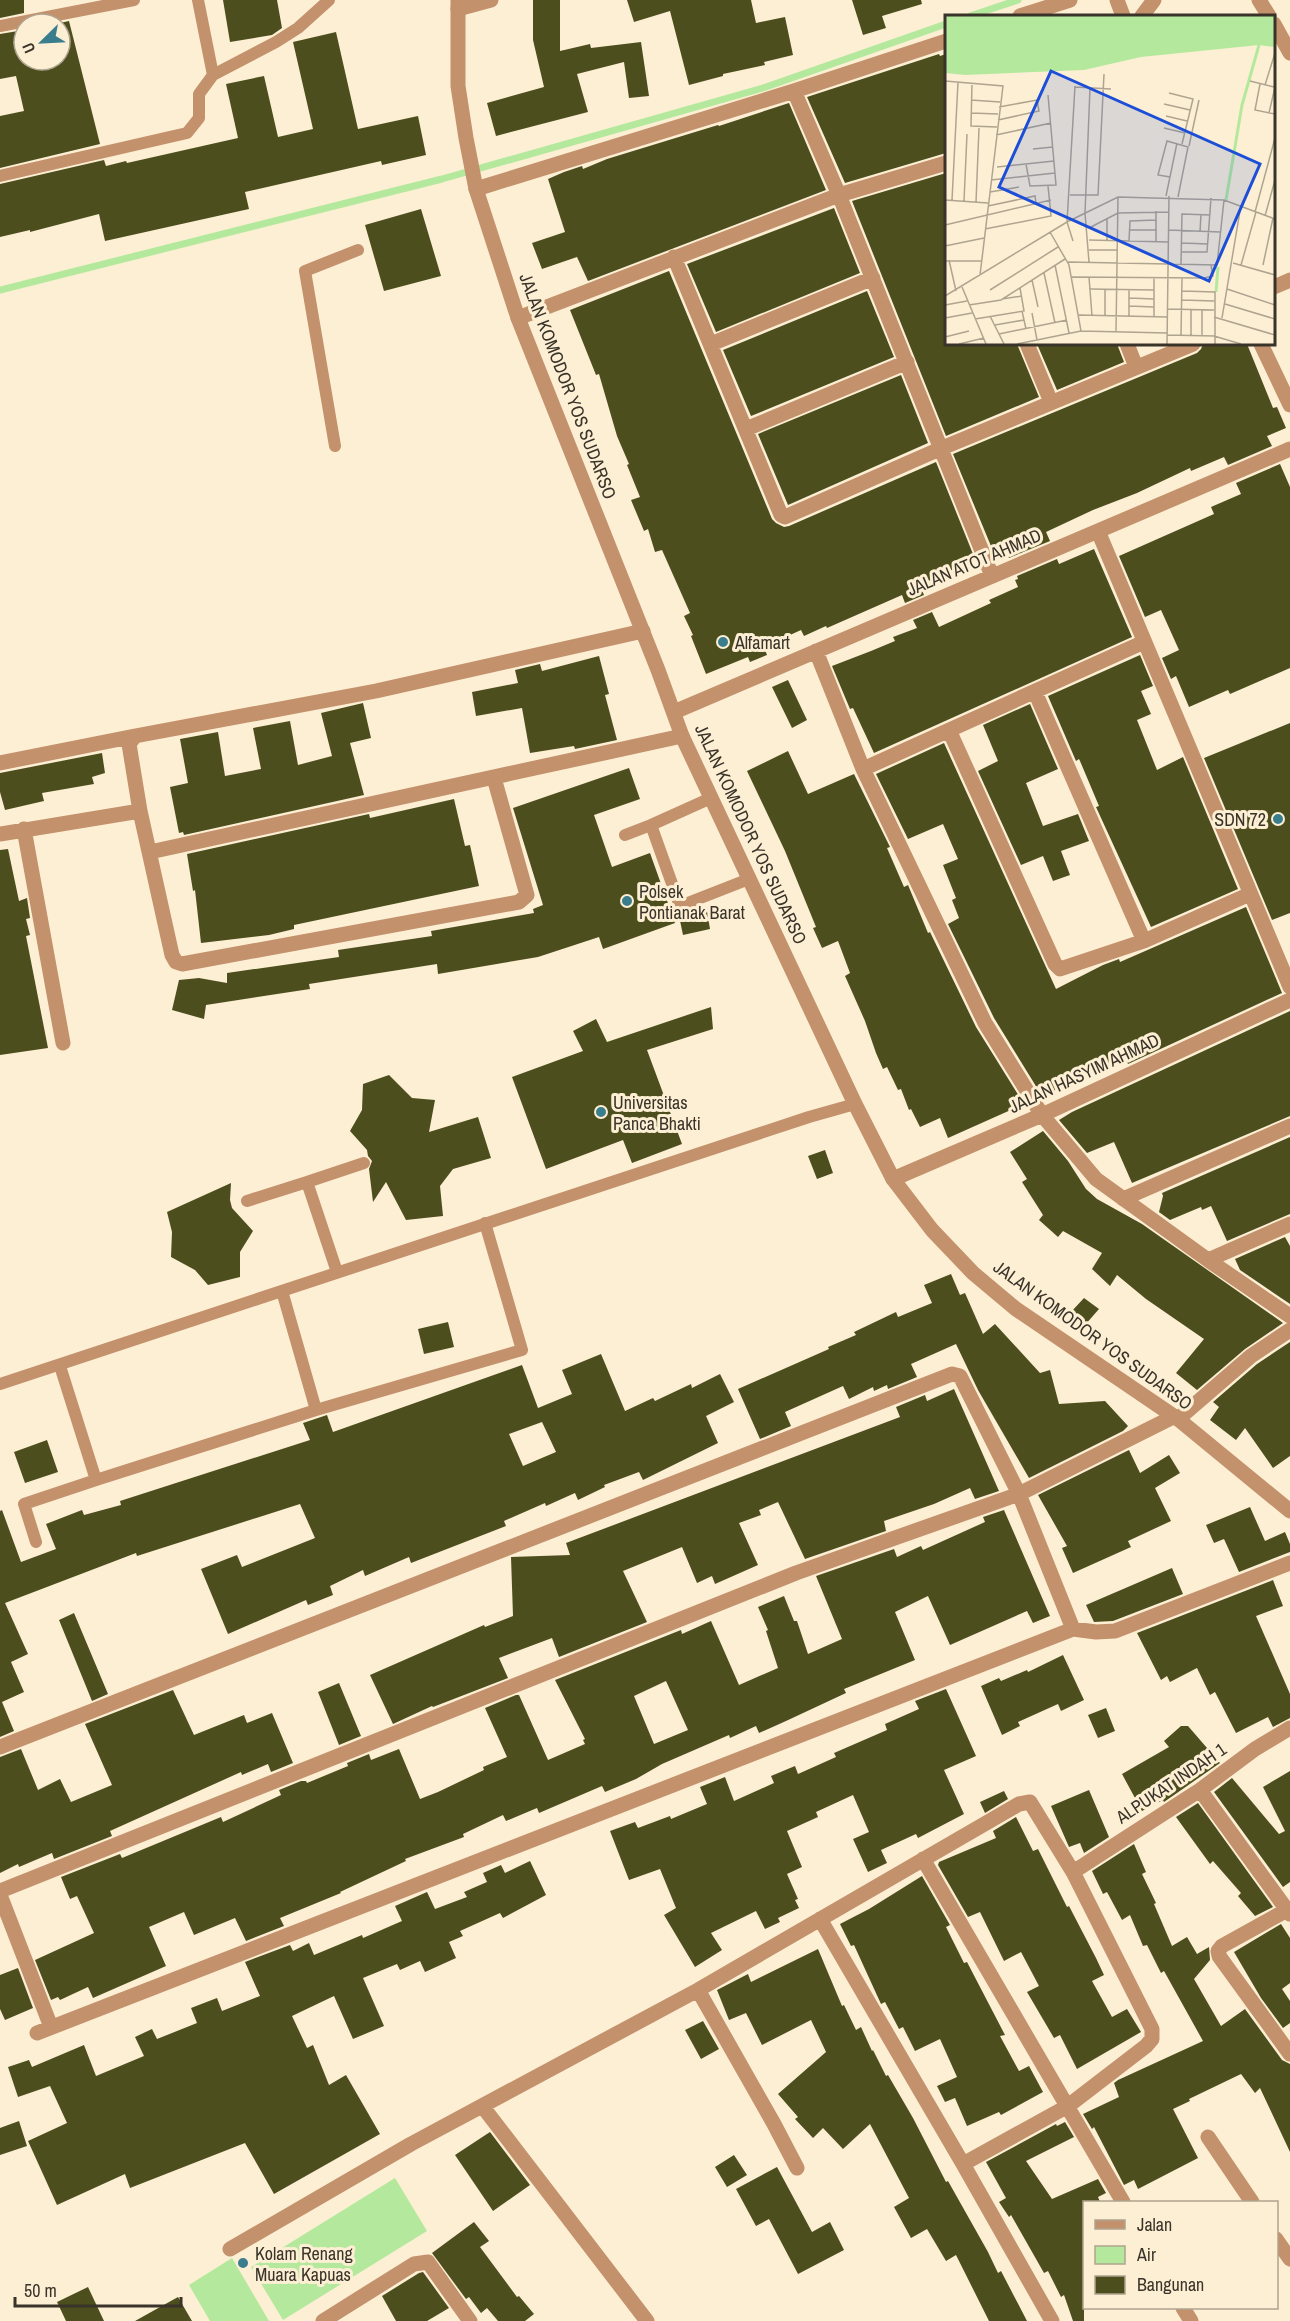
<svg xmlns="http://www.w3.org/2000/svg" width="1290" height="2321" viewBox="0 0 1290 2321" font-family="'Archivo Narrow',sans-serif">
	<rect width="100%" height="100%" fill="#fdefd4"/>
	<path fill="#b4e99d" d="M395 2178 427 2231 283 2320 251 2267Z
		M232 2258 269 2321H210L189 2285Z"/>
	<g fill="none" stroke-linecap="round" stroke-linejoin="round">
		<path stroke="#b4e99d" stroke-width="7" d="M970 16 1018 0
			M0 290 442 179 763 88 946 24"/>
	</g>
	<path fill="#4d4e1e" fill-rule="evenodd" d="M0 0H24V13L0 18Z
		M223 0H277L282 28 272 35 230 42Z
		M533 0H560V51L590 44 591 48 641 42 649 96 629 98 624 62 577 74 588 112 496 136 487 103 544 87 533 40Z
		M627 0H751L756 23 785 17 793 55 764 62 765 65 723 74V76L689 85 670 11 634 22Z
		M852 0H921L922 4 882 16 886 28 863 35Z
		M69 21 100 144 0 168V116L24 111 16 76 0 79V34L24 30V60H60V23Z
		M336 32 358 129 418 116 426 155 382 165 381 161 245 192 249 209 105 241 99 214 30 232V230L0 237V184L104 160 106 166 126 161 127 163 238 138 226 84 264 76 278 137 313 129 293 42Z
		M939 54 940 56 946 54V153L845 183 807 97Z
		M789 103 826 190 588 281 577 257 542 269 532 243 565 232 548 179 564 172 582 166 583 169 607 159 718 125 719 126Z
		M946 173V344H1017L1039 397 946 436 852 201Z
		M834 208 860 273 716 332 687 264Z
		M421 209 441 276 384 291 365 225Z
		M669 271 772 519 776 523 784 527 789 526 936 462 975 559 920 585 924 595 905 603 902 595 827 628 826 626 804 636 801 630 764 647 767 655 750 662 748 657 706 674 691 636 693 635 684 616 690 613 662 550 655 552 648 529 644 531 631 500 640 497 627 465 629 464 617 436 599 374 596 375 570 310Z
		M867 291 894 357 751 416 723 350Z
		M1037 344H1117L1124 362 1057 390Z
		M1203 344H1247L1273 408 1277 407 1286 428 1267 436 1272 446 1228 465 1224 457 1191 471 1190 468 1137 493 1093 510 1046 532 1050 541 1009 558 1004 546 993 551 953 454 1197 353 1201 349Z
		M901 375 928 443 788 505 758 434Z
		M1280 464 1290 487V668L1230 694 1228 690 1189 707 1176 676 1171 679 1162 658 1179 650 1161 610 1145 617 1119 556 1214 514 1211 507 1241 494 1236 483Z
		M1094 549 1132 637 874 753 853 708 850 709 832 666 871 651 895 641 893 637 917 628 913 620 932 612 939 627 991 603 989 600 1018 587 1015 580 1018 579 1017 576 1057 559 1059 564Z
		M1140 655 1153 686 1141 691 1151 714 1137 720 1157 770 1183 757 1238 889 1151 927 1096 807 1099 806 1080 761 1079 759 1076 761 1048 696Z
		M599 656 609 694 605 695 617 740 575 749 574 746 530 753 522 708 476 716 472 692 518 683 515 670 540 664 542 671Z
		M788 680 807 720 792 728 772 687Z
		M363 703 371 738 350 743 364 795 184 835 183 832 179 833 170 787 188 783 180 739 218 732 225 776 261 769 253 728 290 721 298 765 332 756 321 713Z
		M1030 704 1058 769 1026 783 1043 826 1078 814 1089 841 1061 851 1070 875 1053 881 1043 856 1021 865 978 771 998 761 983 725Z
		M1290 723V913L1272 920 1204 758Z
		M944 743 1056 989 1103 965 1119 959 1120 962 1246 907 1282 993 1128 1064 1126 1059 1042 1096 994 1018 948 924 959 918 952 900 956 898 943 865 958 859 943 824 908 839 876 774Z
		M788 751 808 794 854 774 890 847 887 848 904 887 908 885 928 933 930 932 976 1027 1024 1104 948 1138 940 1118 920 1127 911 1109 909 1110 901 1089 898 1090 887 1067 883 1069 876 1053 865 1021 845 976 850 973 838 941 822 948 813 928 816 927 785 851 747 771Z
		M102 753 105 773 92 777 94 784 42 793 44 801 5 810 0 792V773Z
		M629 768 640 799 594 815 612 867 650 853 675 923 603 949 599 937 538 957 438 974 437 964 309 984 310 989 206 1005 204 1019 172 1010 179 980 199 978 227 983V973L339 957 338 950 432 936 431 931 534 913 533 909 543 905 513 808Z
		M454 799 465 846 470 845 479 886 294 925V929L269 935 201 943 195 890 193 891 187 854 369 814 370 818Z
		M8 849 19 901 27 898 30 918 26 919 30 935 26 936 48 1048 0 1055V850Z
		M707 911 710 929 683 935 679 916Z
		M711 1007 713 1029 647 1050 682 1144 632 1163 623 1140 546 1169 512 1077 583 1051 573 1031 596 1019 607 1042Z
		M1290 1011V1116L1132 1183 1114 1142 1087 1153 1059 1120 1072 1112Z
		M389 1075 412 1098 435 1100 429 1132 478 1117 491 1158 453 1169 440 1186 443 1216 406 1220 386 1182 373 1202 369 1169 372 1161 368 1156 367 1150 350 1131 362 1110 363 1084Z
		M1043 1131 1068 1161 1086 1189 1097 1199 1142 1224 1283 1323 1245 1349 1197 1390 1176 1373 1204 1339 1146 1299 1117 1275 1110 1286 1092 1269 1102 1253 1063 1231 1058 1237 1039 1220 1043 1215 1022 1182 1027 1179 1010 1152Z
		M1290 1137V1214L1227 1241 1211 1206 1202 1210 1201 1207 1170 1220 1159 1212 1163 1196 1162 1193Z
		M825 1150 833 1173 817 1179 808 1156Z
		M231 1183 230 1200 232 1208 253 1231 240 1252V1277L208 1285 195 1270 171 1257 172 1232 167 1212Z
		M1285 1237 1290 1246V1304L1240 1270 1235 1259Z
		M951 1274 960 1295 965 1293 983 1334 995 1324 1040 1373 1050 1370 1059 1404 1105 1401 1128 1426 1123 1431 1029 1478 978 1390 956 1344 911 1364 917 1377 888 1389 887 1385 874 1391 873 1387 849 1399 843 1386 785 1412 791 1426 760 1439 738 1389 829 1349 828 1347 856 1335 854 1332 896 1312 898 1317 932 1303 924 1285Z
		M1084 1298 1099 1309 1085 1325 1071 1312Z
		M448 1322 454 1347 424 1354 418 1329Z
		M1290 1342V1456L1273 1468 1245 1428 1236 1440 1210 1420 1219 1407 1213 1402 1257 1364Z
		M601 1354 625 1411 653 1398 655 1401 691 1384 692 1388 720 1374 734 1402 706 1416 718 1443 643 1480 639 1472 604 1485 605 1487 578 1500 575 1493 546 1506 545 1503 504 1521 506 1526 411 1563 409 1557 365 1576 363 1570 330 1586 333 1595 308 1605 306 1600 228 1634 201 1569 237 1555 242 1567 315 1538 300 1504 137 1556 136 1553 5 1603 28 1654 11 1662 24 1692 2 1702 14 1731 0 1737V1511L2 1510 21 1562 56 1549 46 1524 82 1510 84 1515 121 1505 120 1501 310 1440 303 1423 327 1415 333 1432 522 1365 538 1408 572 1394 562 1370ZM542 1422 556 1452 523 1466 509 1434Z
		M954 1389 999 1491 975 1499 970 1488 934 1504 884 1521 886 1531 805 1559 778 1502 759 1510 761 1515 739 1523 758 1565 715 1584 712 1576 697 1583 682 1547 623 1571 647 1622 559 1657 552 1638 499 1658 508 1678 433 1707 432 1706 393 1724 370 1675 484 1625 485 1627 513 1616 511 1557 570 1555 566 1543 900 1417 896 1407 925 1395 927 1401Z
		M47 1440 58 1472 25 1483 14 1452Z
		M1129 1450 1140 1473 1169 1455 1180 1473 1155 1488 1171 1521 1128 1541 1131 1547 1073 1573 1062 1548 1067 1546 1038 1495Z
		M1250 1507 1265 1541 1285 1532 1290 1544V1552L1239 1572 1224 1539 1214 1543 1206 1525Z
		M1004 1510 1050 1616 1033 1623 1027 1611 950 1645 928 1596 895 1612 915 1660 844 1689 846 1693 786 1721 759 1733 756 1726 730 1738 729 1735 662 1764 636 1779 605 1792 602 1786 539 1813 537 1808 506 1821 503 1815 463 1834 464 1837 405 1859 406 1861 340 1892 341 1893 280 1918 284 1926 246 1941 235 1918 194 1935 184 1912 149 1927 166 1966 93 1998 88 1987 60 2000 58 1997 51 2000 35 1960 94 1933 77 1896 70 1899 61 1877 120 1854 122 1858 221 1817 223 1822 281 1795 279 1790 301 1781H306L307 1783 348 1766 347 1763 369 1754 371 1760 399 1749 420 1799 438 1792 484 1770 483 1767 507 1757 485 1708 516 1695H519L548 1760 585 1744 583 1740 585 1739 555 1680 681 1630 682 1634 711 1621 739 1685 778 1668 766 1631 768 1630 758 1607 784 1596 794 1621H797L808 1654 842 1639 816 1576 894 1549 897 1557 921 1546 923 1550 985 1522 983 1517ZM666 1681 688 1730 654 1744 634 1696Z
		M1172 1568 1183 1594 1113 1621 1094 1622 1086 1605Z
		M1273 1580 1283 1606 1256 1616 1290 1694V1718L1273 1727 1268 1717 1236 1733 1215 1692 1210 1695 1197 1668 1170 1682 1167 1676 1161 1680 1137 1633Z
		M74 1613 108 1694 92 1701 59 1620Z
		M1063 1655 1084 1700 1061 1711 1058 1704 1018 1722 1020 1726 1002 1735 981 1686 999 1678 1001 1681 1027 1670 1028 1672Z
		M339 1683 361 1736 339 1745 318 1692Z
		M946 1689 976 1756 944 1770 964 1814 918 1838 916 1834 881 1850 887 1863 868 1872 853 1839 869 1832 853 1795 816 1812 818 1817 787 1831 802 1867 787 1874 798 1899 795 1900 799 1908 778 1918 780 1922 765 1929 756 1911 711 1933 722 1950 695 1967 664 1915 676 1908 660 1869 629 1880 610 1831 635 1822 638 1828 670 1816 671 1819 707 1804 700 1787 725 1777 734 1801 774 1783 771 1776 795 1766 798 1774 836 1757 834 1753 887 1730 885 1724 919 1709 915 1701Z
		M173 1690 194 1735 244 1715 247 1723 272 1713 293 1763 271 1772 268 1764 242 1775 241 1772 110 1831 112 1836 54 1859 52 1853 19 1867 18 1864 0 1873V1757L21 1749 38 1790 60 1779 71 1802 112 1785 85 1724Z
		M1106 1708 1115 1731 1098 1738 1088 1715Z
		M1181 1726H1188L1220 1763 1164 1802 1163 1800 1142 1811 1122 1774 1169 1747 1164 1741Z
		M1290 1771V1882L1283 1887 1214 1792 1232 1778 1279 1834 1285 1831 1263 1787Z
		M1089 1790 1109 1837 1084 1853 1080 1843 1069 1847 1051 1806Z
		M1004 1791 1008 1799 985 1813 980 1802Z
		M1198 1803 1273 1907 1255 1916 1238 1896 1241 1893 1213 1861 1210 1864 1176 1817Z
		M1016 1817 1033 1851 1038 1849 1067 1907 1069 1906 1096 1958 1104 1975 1092 1981 1112 2017 1127 2009 1141 2032 1077 2069 1060 2035 1054 2038 1027 1992 1039 1986 1021 1952 1004 1961 980 1912 968 1917 938 1865 939 1862 996 1838 993 1831Z
		M1134 1844 1146 1872 1142 1874 1156 1903 1154 1904 1172 1946 1187 1937 1197 1954 1209 1947 1210 1960 1194 1979 1221 2026 1245 2009 1282 2060 1290 2064V2152L1260 2088 1255 2093 1241 2074 1189 2099 1190 2101 1173 2109 1198 2158 1138 2189 1134 2180 1124 2185 1094 2127 1092 2129 1083 2114 1119 2097 1114 2083 1118 2080 1203 2041 1164 1971 1161 1973 1147 1945 1143 1946 1130 1915 1122 1920 1107 1892 1103 1894 1092 1871Z
		M530 1861 546 1895 503 1918 500 1913 460 1931 463 1936 449 1942 456 1958 425 1972 420 1961 400 1970 397 1964 363 1978 384 2026 353 2039 334 1996 292 2016 307 2048 313 2045 329 2085 346 2075 380 2134 274 2194 245 2143 130 2188 125 2174 57 2205 28 2141 67 2123 50 2086 18 2097 8 2067 29 2060 32 2067 84 2045 96 2076 144 2056 135 2037 152 2029 157 2039 197 2023 191 2008 217 1998 222 2011 260 1996 245 1962 290 1945 293 1951 309 1943 314 1955 362 1935 363 1938 402 1921 395 1906 427 1892 435 1909 467 1897 464 1892 487 1882 483 1873 501 1865 505 1873Z
		M922 1876 950 1925 946 1927 964 1963 967 1962 1005 2035 1000 2036 1019 2071 1029 2066 1043 2092 1001 2115 999 2112 967 2126 955 2098 945 2102 937 2086 957 2077 940 2039 915 2051 903 2027 899 2029 885 2002 881 2004 854 1945 851 1946 840 1924 869 1909Z
		M1281 1924 1290 1938V1983L1282 1989 1290 2001V2023L1283 2028 1261 1998 1234 1952Z
		M818 1949 842 2006 844 2005 856 2030 861 2027 872 2051 873 2050 886 2076 888 2075 913 2118 946 2182 948 2181 988 2252 998 2273 1001 2271 1027 2321H989L956 2255 946 2261 927 2229 911 2238 894 2207 909 2198 870 2124 843 2149 823 2128 813 2138 795 2119 798 2117 778 2094 826 2052 811 2020 762 2045 746 2013 729 2020 717 1990 748 1974 751 1982Z
		M18 1968 33 2008 5 2020 0 2009V1975Z
		M703 2021 719 2049 701 2059 685 2030Z
		M19 2121 27 2146 0 2155V2128Z
		M1065 2122 1074 2137 1026 2161 1052 2199 1098 2179 1106 2193 1098 2197 1100 2202H1084V2321H1073L1064 2295 1061 2297 1048 2271 1044 2273 1011 2215 1009 2217 999 2202 1006 2198 986 2162 1056 2124 1057 2126Z
		M490 2132 530 2185 493 2211 455 2155Z
		M734 2155 747 2175 727 2187 715 2167Z
		M777 2167 812 2232 830 2222 844 2250 798 2274 769 2219 756 2226 736 2189Z
		M474 2222 489 2241 480 2247 517 2297 519 2296 534 2314 525 2321H498L487 2308 481 2313 469 2297 466 2299 432 2253Z
		M423 2272 449 2308 427 2321H396L382 2296 419 2273Z
		M88 2287 104 2321H66L57 2302Z
		M178 2297 192 2321H135Z"/>
	<g fill="none" stroke-linecap="round" stroke-linejoin="round">
		<path stroke="#c3916c" stroke-width="12" d="M198 0 213 75
			M0 26 134 0
			M0 176 187 133 199 118V94L213 75 276 42 298 28 329 0
			M335 446 305 271 358 250
			M711 798 651 825 680 906 749 879
			M625 835 651 825
			M307 1182 364 1163
			M247 1201 307 1182 337 1272
			M282 1291 316 1410
			M0 1384 809 1117 855 1104
			M96 1480 316 1410 522 1350 485 1223
			M36 1542 24 1504 96 1480 60 1366"/>
		<path stroke="#c3916c" stroke-width="15" d="M1117 0 1123 16
			M1259 0 1269 16
			M458 9 491 0
			M1020 16 1070 0
			M1142 16 1154 0
			M1274 24 1290 53
			M794 91 839 195 992 576
			M476 189 794 91 946 41
			M674 257 781 515 785 517 942 448 1193 344
			M1274 287 1290 280
			M518 318 839 195 946 163
			M711 344 873 278
			M1027 344 1051 402
			M1127 344 1136 367
			M1261 344 1290 405
			M746 429 907 362
			M1098 531 1290 987
			M816 651 863 769 985 1023 1042 1115 1096 1179 1208 1260 1290 1316
			M1035 692 1144 941
			M674 712 1290 449
			M949 730 1055 964 1060 969 1144 941 1250 894
			M0 763 135 736
			M863 769 1144 642
			M494 778 527 895 519 902 182 964 176 962 172 955 140 811 129 744 135 736 376 691 643 631
			M24 829 63 1043
			M0 834 140 811
			M150 852 682 736
			M893 1179 1042 1115 1290 1000
			M1123 1199 1290 1126
			M1208 1260 1290 1224
			M1178 1419 1251 1356 1290 1330
			M0 1747 952 1374 960 1376 1019 1494 1073 1629
			M1200 1790 1290 1914
			M923 1859 1123 2202
			M1073 1872 1200 1790 1255 1749 1290 1728
			M0 1891 796 1573 1019 1494 1173 1417
			M0 1895 51 2027
			M1287 1910 1222 1946 1218 1951 1219 1956 1290 2054
			M820 1919 963 2164 1052 2321
			M698 1990 774 2124 797 2168
			M37 2033 1073 1629 1096 1632 1115 1631 1290 1563
			M483 2107 647 2321
			M1208 2137 1252 2202
			M1276 2239 1290 2259
			M230 2249 411 2144 698 1990 1019 1804 1030 1802 1073 1872 1152 2029V2039L1146 2046 1068 2106 963 2164
			M1183 2308 1191 2321
			M323 2321 414 2264 428 2262 470 2321"/>
		<path stroke="#c3916c" stroke-width="15" d="M458 0V86L466 138 476 189 518 318 658 670 682 736 855 1104 893 1179 932 1230 973 1273 1016 1309 1178 1419 1290 1511"/>
	</g>
	<g fill="#3a7d8d" stroke="#fdefd4" stroke-width="2">
		<circle cx="723" cy="642" r="6"/>
		<circle cx="1278" cy="819" r="6"/>
		<circle cx="627" cy="901" r="6"/>
		<circle cx="601" cy="1112" r="6"/>
		<circle cx="243" cy="2263" r="6"/>
	</g>
	<g text-anchor="middle" dominant-baseline="central" stroke-width="6" stroke-linejoin="round" paint-order="stroke">
		<g font-size="18" fill="#393329" stroke="#fdefd4">
			<text transform="translate(568 386) rotate(69)">JALAN KOMODOR YOS SUDARSO</text>
			<text transform="translate(974 562) rotate(-23)">JALAN ATOT AHMAD</text>
			<text transform="translate(751 834) rotate(65)">JALAN KOMODOR YOS SUDARSO</text>
			<text transform="translate(1084 1073) rotate(-25)">JALAN HASYIM AHMAD</text>
			<text transform="translate(1093 1335) rotate(36)">JALAN KOMODOR YOS SUDARSO</text>
			<text transform="translate(1171 1783) rotate(-34)">ALPUKAT INDAH 1</text>
		</g>
		<g font-size="18" fill="#393329" stroke="#fdefd4" text-anchor="start">
			<text x="735" y="642">Alfamart</text>
			<text x="1266" y="819" text-anchor="end">SDN 72</text>
			<text x="639" y="891">Polsek<tspan x="639" dy="21">Pontianak Barat</tspan></text>
			<text x="613" y="1102">Universitas<tspan x="613" dy="21">Panca Bhakti</tspan></text>
			<text x="255" y="2253">Kolam Renang<tspan x="255" dy="21">Muara Kapuas</tspan></text>
		</g>
	</g>
	<g transform="translate(945 15)">
		<rect width="330" height="330" fill="#fdefd4"/>
		<path d="M0 1H330V32L314 30 196 42 139 55 20 60 0 58Z" fill="#b4e99d"/>
		<path fill="none" stroke="#b4e99d" stroke-width="3" d="M281 185 297 90 314 30M271 277 273 252"/>
		<path fill="none" stroke="#afa490" stroke-width="1.5" d="M0 66 58 71 35 260M305 66 329 72M27 68 26 111 52 112M315 69 310 95 330 99M320 70 330 38M130 72 166 74M224 78 248 84 237 129M26 85 55 87M219 89 245 95M26 98 53 99M324 98 330 72M221 101 242 106M53 105 94 96 92 85 54 92M219 113 240 118M51 120 106 108M244 131 254 85M88 134 108 132M81 149 85 171 111 170 103 80M52 152 109 146M225 162 213 160 222 126 243 132 233 182M46 165 110 158M45 177 74 172M125 180H153L159 59M221 181 232 128M0 185 43 188M7 185 13 67M19 186 22 119M31 187 34 113M43 191 90 181 91 188M211 196V227M310 197 330 123M140 198 145 73M140 198 144 247M320 201 330 165M0 210 106 185M144 213 173 198 224 197M40 214 106 201 103 171M184 215H211M223 215 275 217M105 217 124 250 136 316M255 217 256 199M144 225 223 227M162 225V203M128 226 122 207 130 71M184 226 185 206 211 205M237 228 263 229M0 231 39 223M144 235H173M237 237H262L266 183M4 245 11 276M0 246H37M123 247 272 250 279 185M288 248 330 260M236 249 237 199 265 200M110 250 124 318M296 250 311 197M318 250 328 203M99 258 110 308M127 262 259 263 268 261 266 250M144 262 147 301M87 265 93 292M17 272 41 329M144 274 209 275M160 274V301M282 274 330 290M45 275 113 232M237 276 270 277V329M0 281 122 207 173 182 279 185 330 204M184 283 209 284M57 284 77 281M237 285 269 286M280 289 330 304M0 290 22 286M24 290 56 285 120 244M184 291 209 292M222 294 269 295M246 295V320M77 296 81 314M87 298 92 325M134 300 222 302M45 301 59 329M184 301V274M209 302V262M269 302 330 320M0 303 27 298M277 303 296 190M30 304 79 296 75 273M50 310 79 305M171 316 173 182M54 319 122 305M222 320 269 321 296 329M236 320 237 263M257 320V295M0 322 24 316M14 329 39 323M72 329 136 316 222 318M222 329 224 181"/>
		<path fill="#1d4ed8" fill-opacity="0.15" stroke="#1d4ed8" stroke-width="3" d="M106 56 315 149 264 266 54 172Z"/>
		<rect width="330" height="330" fill="none" stroke="#393329" stroke-width="3"/>
	</g>
	<rect x="1083" y="2201" width="195" height="108" fill="#fdefd4" stroke="#afa490" stroke-width="1.5"/>
	<rect x="1095" y="2220" width="30" height="9" fill="#c3916c" stroke="#afa490" stroke-width="1.5"/>
	<text x="1137" y="2231" font-size="18" fill="#393329">Jalan</text>
	<rect x="1095" y="2246" width="30" height="18" fill="#b4e99d" stroke="#afa490" stroke-width="1.5"/>
	<text x="1137" y="2261" font-size="18" fill="#393329">Air</text>
	<rect x="1095" y="2276" width="30" height="18" fill="#4d4e1e" stroke="#afa490" stroke-width="1.5"/>
	<text x="1137" y="2291" font-size="18" fill="#393329">Bangunan</text>
	<g transform="translate(42 42) rotate(246)"><circle r="28" fill="#fdefd4" stroke="#afa490" stroke-width="1.5"/>
	<path d="M0-4.5L10 22L0 15L-10 22Z" fill="#3a7d8d"/>
	<text y="-9" font-size="16" font-weight="bold" text-anchor="middle" fill="#393329">U</text>
	</g>
	<path d="M15 2297v9h166v-9" fill="none" stroke="#393329" stroke-width="3"/>
	<text x="24" y="2297" font-size="18" fill="#393329" stroke="#fdefd4" stroke-width="4.5" paint-order="stroke">50 m</text>
</svg>
